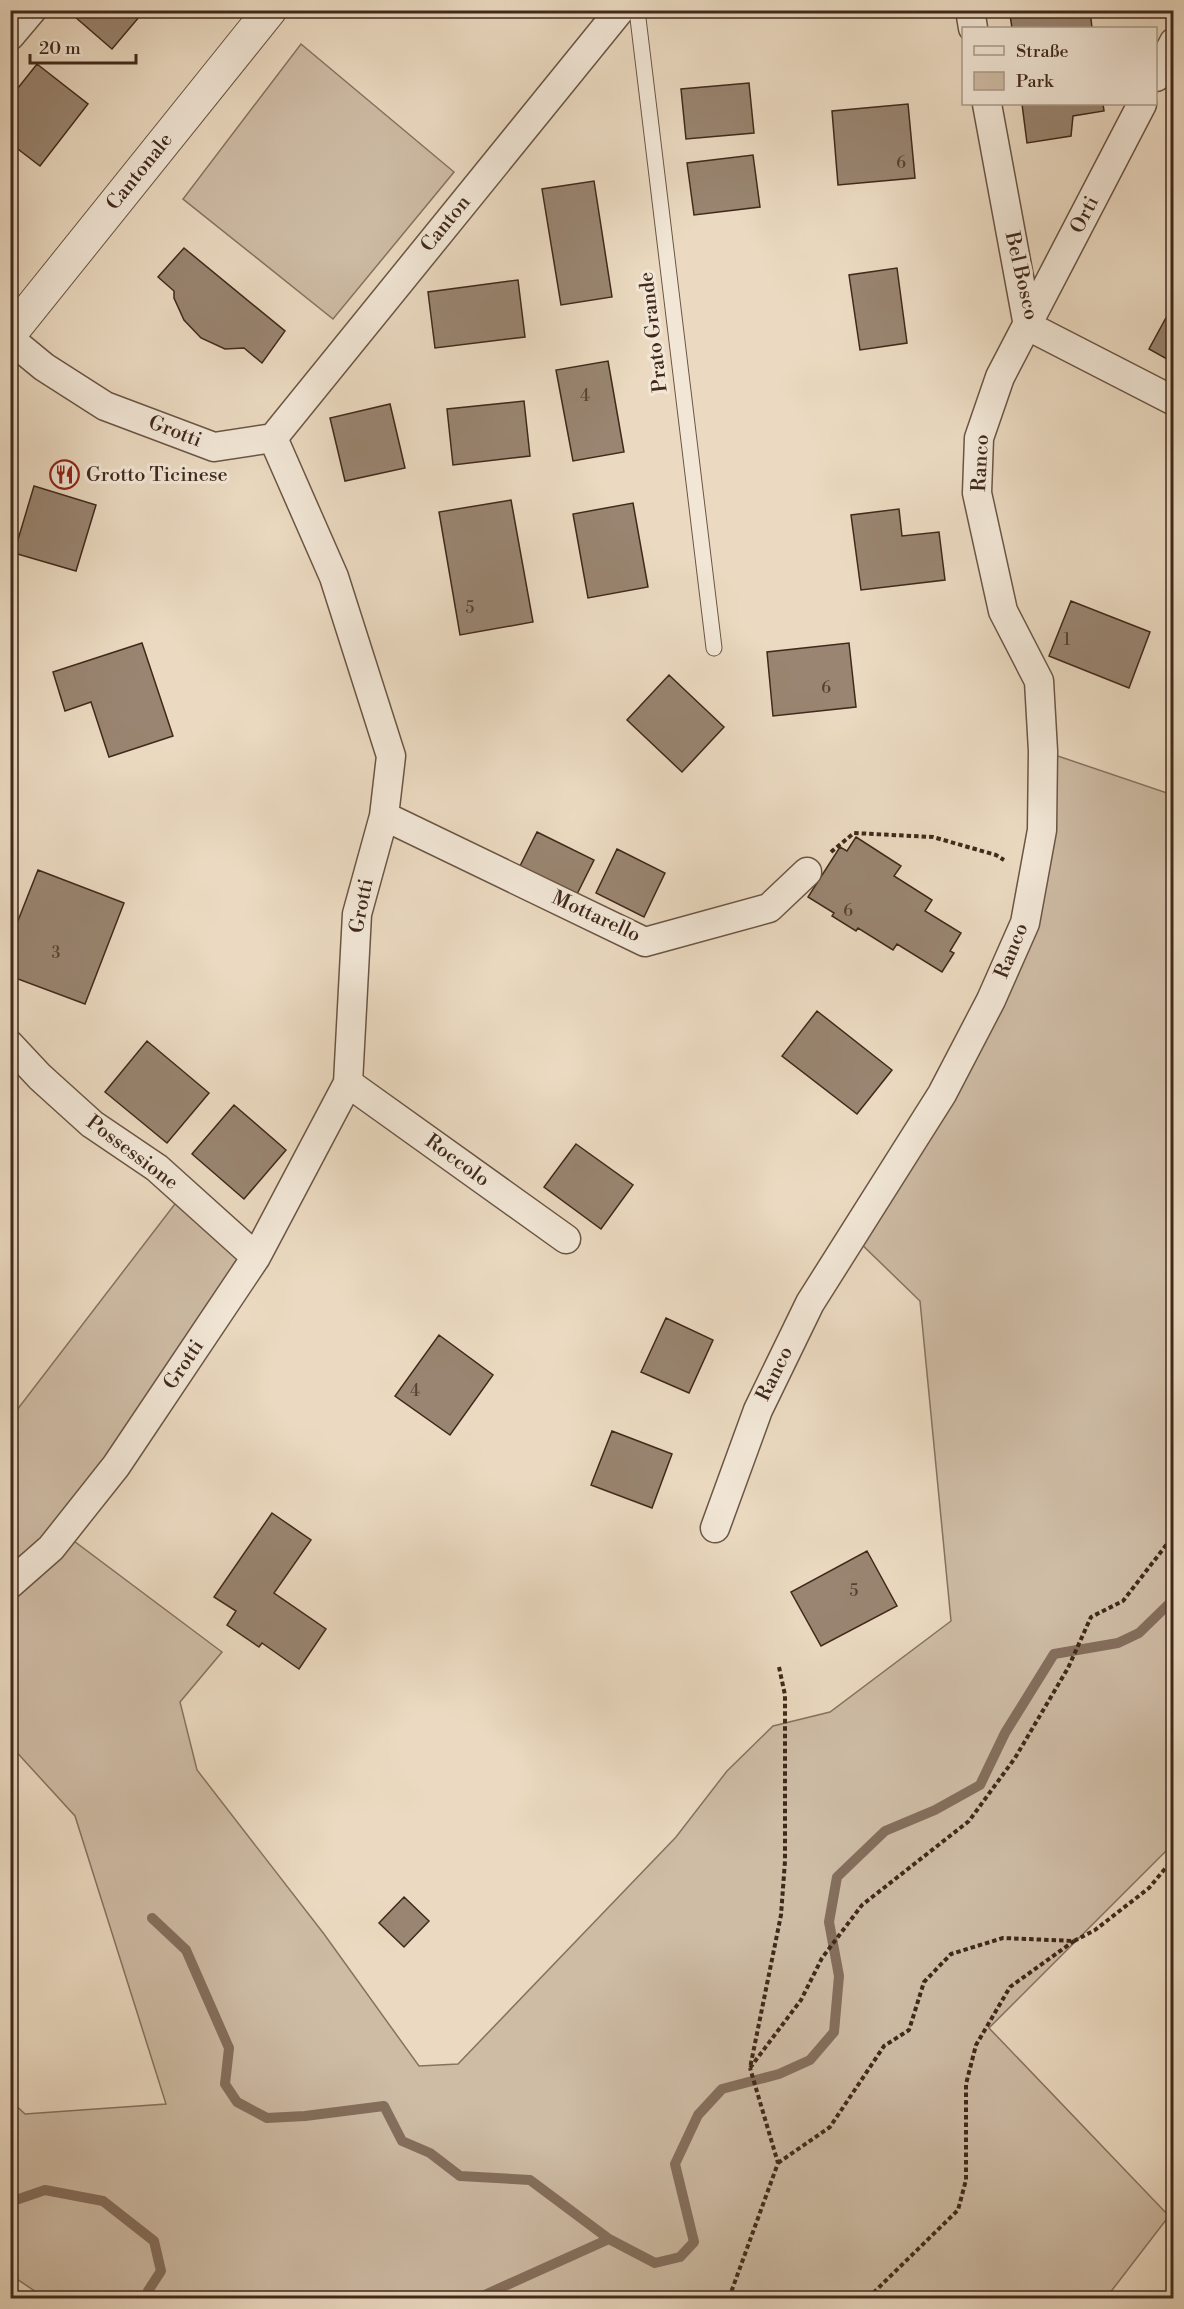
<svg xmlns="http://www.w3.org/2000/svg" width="1184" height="2309" viewBox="0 0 1184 2309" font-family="'Libre Bodoni',serif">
	<rect width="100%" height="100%" fill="#ebdac1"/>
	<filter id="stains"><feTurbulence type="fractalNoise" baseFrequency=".00333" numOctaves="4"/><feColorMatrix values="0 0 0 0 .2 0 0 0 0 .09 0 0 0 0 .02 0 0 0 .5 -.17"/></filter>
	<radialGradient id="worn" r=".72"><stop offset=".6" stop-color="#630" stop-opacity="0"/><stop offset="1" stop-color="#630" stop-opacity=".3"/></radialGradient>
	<path fill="#cebca5" stroke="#877260" stroke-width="1.5" d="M301 44 454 172 333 319 183 199Z
		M1043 751 1173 795V1844L989 2028 1169 2216 1106 2298H45L11 2275 10 2100 25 2114 166 2104 75 1816 11 1746 10 1419 178 1200 256 1253 70 1538 222 1652 180 1702 197 1770 324 1934 419 2066 458 2064 676 1837 727 1771 773 1726 830 1712 951 1621 920 1301 852 1235 1025 923Z"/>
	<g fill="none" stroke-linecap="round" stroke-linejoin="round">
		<path stroke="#846f5d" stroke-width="10" d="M152 1918 186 1950 229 2048 225 2084 237 2102 267 2118 305 2116 384 2106 402 2141 430 2153 460 2176 530 2180 609 2239
			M10 2202 45 2190 103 2201 154 2241 161 2271 148 2291V2298
			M478 2298 609 2239 655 2263 680 2257 694 2242 675 2164 698 2115 722 2089 779 2074 810 2060 834 2032 839 1976 829 1922 837 1877 885 1831 935 1810 980 1785 1005 1733 1054 1654 1118 1643 1139 1633 1174 1599"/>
	</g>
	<path fill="#998571" stroke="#40291b" stroke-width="1.5" d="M67 10H145L112 49Z
		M1050 10H1090L1092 28H1012L1010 15Z
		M37 64 88 104 40 166 10 143V98Z
		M749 83 754 133 686 139 681 89Z
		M908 104 915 178 838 185 832 111Z
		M1022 104H1103L1104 111 1073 116 1071 136 1027 143Z
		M753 155 760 207 694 215 687 163Z
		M594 181 612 297 561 305 542 189Z
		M184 248 285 331 262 363 244 348 225 349 201 338 184 320 174 298V291L158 277Z
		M897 268 907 343 860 350 849 275Z
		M518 280 525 337 435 348 428 292Z
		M1174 303V363L1149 349Z
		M608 361 624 452 573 461 556 370Z
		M524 401 530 456 453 465 447 409Z
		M390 404 405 468 345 481 330 418Z
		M34 486 96 505 76 571 14 553Z
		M511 500 533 622 460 635 439 512Z
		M633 503 648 587 588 598 573 514Z
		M899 509 902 536 939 532 945 580 861 590 851 515Z
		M1071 601 1150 632 1129 688 1049 656Z
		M142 643 173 736 109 757 91 702 65 711 53 672Z
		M849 643 856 707 773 716 767 652Z
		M669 675 724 727 682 772 627 720Z
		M537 832 594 860 573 902 516 874Z
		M856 837 901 866 894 876 932 900 925 911 961 933 950 951 954 953 942 972 897 944 893 950 858 928 856 931 832 916 834 913 808 897 840 847 847 851Z
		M617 849 665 873 644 917 596 893Z
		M38 870 124 903 85 1004 10 976V941Z
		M817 1011 892 1070 857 1114 782 1056Z
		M147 1041 209 1093 167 1143 105 1092Z
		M234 1105 286 1150 244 1199 192 1154Z
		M576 1144 633 1185 601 1229 544 1187Z
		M666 1318 713 1340 689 1393 641 1372Z
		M439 1335 493 1375 450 1435 395 1396Z
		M612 1431 672 1454 652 1508 591 1485Z
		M272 1513 311 1540 274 1593 326 1629 299 1669 262 1643 259 1647 227 1625 236 1611 214 1597Z
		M867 1551 897 1606 821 1646 791 1592Z
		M404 1897 429 1921 404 1947 379 1923Z"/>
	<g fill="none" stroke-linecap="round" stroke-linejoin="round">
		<defs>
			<path id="service" d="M637 10 714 648
				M10 2297 14 2298"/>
			<path id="minor" d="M970 10 973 28
				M10 36 32 10
				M1156 77 1174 42
				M987 104 1028 326 1174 401
				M10 339 44 367 105 406 214 447 273 438 334 577 391 756 384 816 357 914 348 1083 256 1257 116 1466 51 1548 10 1584
				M273 438 620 10
				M384 816 645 942 769 908 807 872
				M10 1045 40 1077 92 1124 157 1168 256 1257
				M348 1083 566 1239
				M715 1528 758 1410 810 1303 942 1094 991 1000 1025 923 1042 830 1043 751 1039 681 1003 611 977 493 979 438 1000 377 1142 104"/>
			<path id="tertiary" d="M10 334 270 10"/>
		</defs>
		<use href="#service" stroke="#6b5544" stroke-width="17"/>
		<use href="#minor" stroke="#6b5544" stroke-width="31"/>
		<use href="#tertiary" stroke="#6b5544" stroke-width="35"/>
		<path stroke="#40291b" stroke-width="4" stroke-dasharray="4.5 3" stroke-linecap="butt" d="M831 852 854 833 933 837 996 855 1004 860
			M779 1667 785 1695V1861L781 1915 750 2068 801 2000 822 1958 862 1905 969 1821 1015 1758 1068 1668 1091 1617 1123 1601 1174 1535
			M778 2163 830 2127 884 2046 909 2030 924 1982 951 1954 1003 1938 1074 1941 1095 1930 1149 1888 1174 1858
			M729 2298 778 2163 750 2068
			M868 2298 958 2210 966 2180V2084L976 2045 1010 1987 1074 1941"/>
		<use href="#service" stroke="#f2e7d7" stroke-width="15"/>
		<use href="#minor" stroke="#f2e7d7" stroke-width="28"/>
		<use href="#tertiary" stroke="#f2e7d7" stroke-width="33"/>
	</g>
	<defs>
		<symbol id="restaurant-ring" viewBox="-11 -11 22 22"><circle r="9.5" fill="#f2e7d7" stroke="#8f2418" stroke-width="1.5"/><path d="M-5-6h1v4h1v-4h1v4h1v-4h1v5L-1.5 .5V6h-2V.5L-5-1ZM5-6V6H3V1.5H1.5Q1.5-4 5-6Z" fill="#8f2418"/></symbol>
	</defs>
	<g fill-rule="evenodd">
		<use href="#restaurant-ring" x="48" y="458" width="33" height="33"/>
	</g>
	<g text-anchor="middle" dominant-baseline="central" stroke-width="6" stroke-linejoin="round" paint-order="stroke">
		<g font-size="16" fill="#564030">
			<text x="901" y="163">6</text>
			<text x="585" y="396">4</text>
			<text x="470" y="608">5</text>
			<text x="1067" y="640">1</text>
			<text x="826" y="688">6</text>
			<text x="848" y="911">6</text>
			<text x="56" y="953">3</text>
			<text x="415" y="1391">4</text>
			<text x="854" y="1591">5</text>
		</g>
		<g font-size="20" fill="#40291b" stroke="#f2e7d7">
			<text transform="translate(140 172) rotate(-51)">Cantonale</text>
			<text transform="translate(1085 215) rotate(-63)">Orti</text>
			<text transform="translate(446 224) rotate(-51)">Canton</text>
			<text transform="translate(1021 276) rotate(77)">Bel Bosco</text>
			<text transform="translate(654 332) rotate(-97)">Prato Grande</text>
			<text transform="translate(175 432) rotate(21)">Grotti</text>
			<text transform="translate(981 463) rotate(-87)">Ranco</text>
			<text transform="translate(362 906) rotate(-79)">Grotti</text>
			<text transform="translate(596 917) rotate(25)">Mottarello</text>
			<text transform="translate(1012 951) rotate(-68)">Ranco</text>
			<text transform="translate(132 1153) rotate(37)">Possessione</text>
			<text transform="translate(457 1161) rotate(36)">Roccolo</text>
			<text transform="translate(184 1365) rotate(-56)">Grotti</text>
			<text transform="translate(775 1374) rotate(-64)">Ranco</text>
		</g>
		<g font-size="20" fill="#40291b" stroke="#f2e7d7" text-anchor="start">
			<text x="86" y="475">Grotto Ticinese</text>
		</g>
	</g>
	<rect width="1184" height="2309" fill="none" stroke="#ebdac1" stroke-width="36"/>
	<rect x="12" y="12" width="1160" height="2285" fill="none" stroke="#40291b" stroke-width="3"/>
	<rect x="18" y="18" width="1148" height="2273" fill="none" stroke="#40291b" stroke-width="1.5"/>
	<rect x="962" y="27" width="195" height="78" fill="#f2e7d7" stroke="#ab9b8c" stroke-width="1.5"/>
	<rect x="974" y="46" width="30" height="9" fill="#f2e7d7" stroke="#ab9b8c" stroke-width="1.5"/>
	<text x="1016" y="57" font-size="18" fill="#40291b">Straße</text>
	<rect x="974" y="72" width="30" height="18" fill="#cebca5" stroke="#ab9b8c" stroke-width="1.5"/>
	<text x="1016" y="87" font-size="18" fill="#40291b">Park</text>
	<path d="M30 54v9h106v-9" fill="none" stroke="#40291b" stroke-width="3"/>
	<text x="39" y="54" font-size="18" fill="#40291b" stroke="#f2e7d7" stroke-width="4.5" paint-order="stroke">20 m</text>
	<rect width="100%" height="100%" filter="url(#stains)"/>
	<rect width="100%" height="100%" fill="url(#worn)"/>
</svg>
